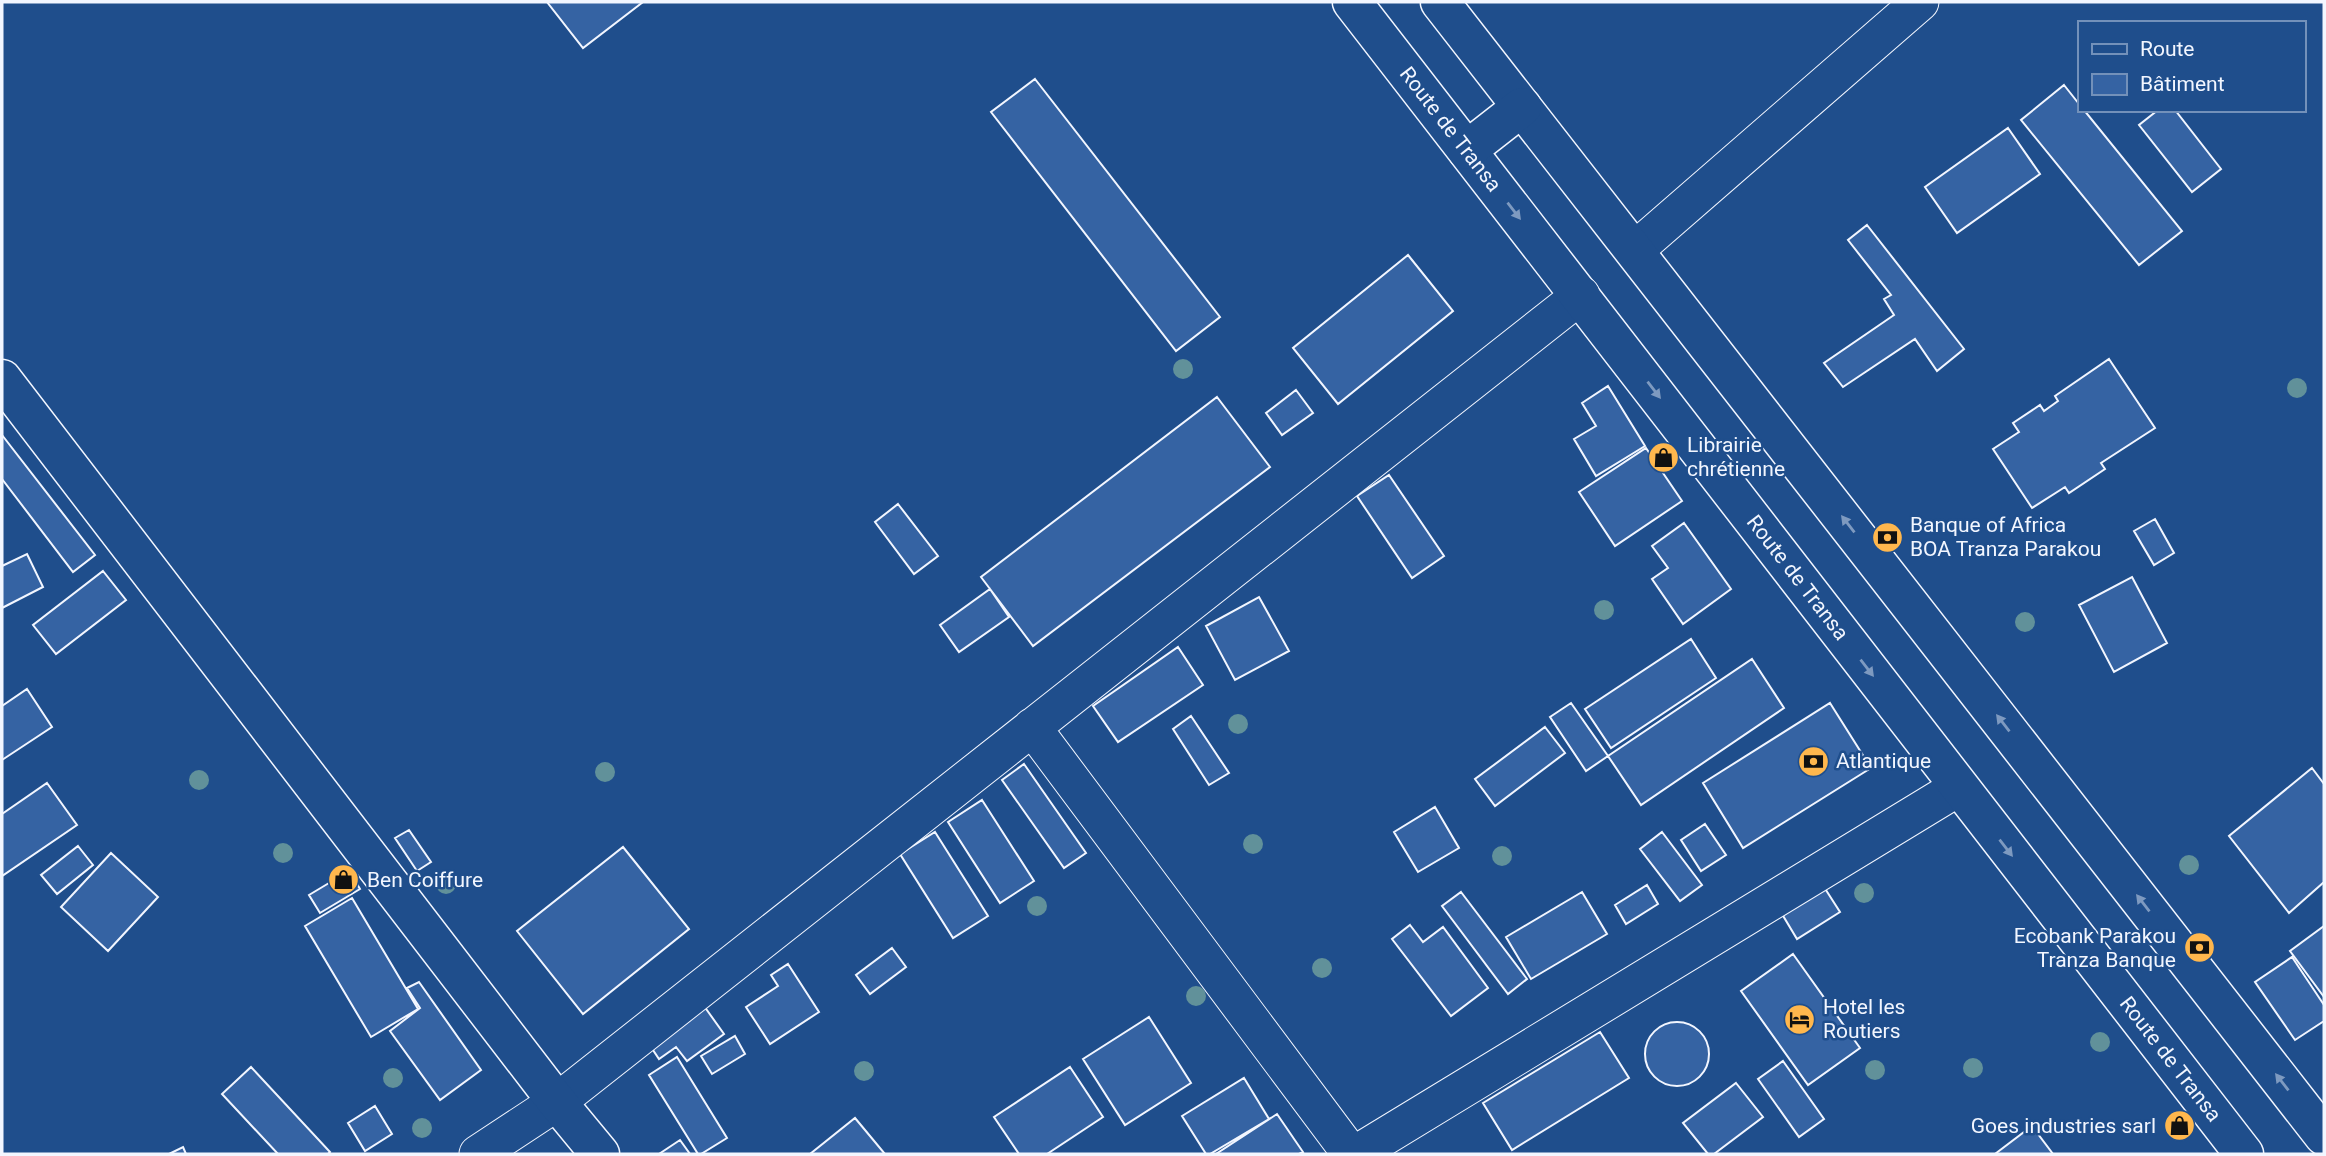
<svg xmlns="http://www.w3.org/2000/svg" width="2326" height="1156" viewBox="0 0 2326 1156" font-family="Roboto,sans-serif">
	<rect width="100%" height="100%" fill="#1f4e8c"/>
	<path fill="#3563a3" stroke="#f2f6ff" stroke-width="2" d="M547 2H643L583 48Z
		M1035 79 1220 317 1176 351 991 112Z
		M2064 85 2079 104V110H2084L2182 231 2139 265 2021 120Z
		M2158 110H2175L2221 169 2192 192 2139 125Z
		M2008 128 2040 174 1957 233 1925 187Z
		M1867 225 1964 349 1937 371 1915 339 1843 387 1824 363 1894 315 1884 299 1891 295 1848 240Z
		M1408 255 1453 311 1338 404 1293 348Z
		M2109 359 2155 428 2101 463 2105 469 2069 493 2065 487 2032 508 1993 449 2019 432 2013 423 2040 405 2044 411 2058 401 2055 396Z
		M1608 386 1645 446 1596 476 1574 439 1596 426 1582 403Z
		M1296 390 1313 413 1282 435 1266 413Z
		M1217 397 1270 467 1033 646 981 577Z
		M2 435 95 555 73 572 2 479Z
		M1646 448 1682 501 1615 546 1579 492Z
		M1389 475 1444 556 1412 578 1357 496Z
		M898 504 938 556 914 574 875 522Z
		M2155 519 2174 553 2154 565 2134 531Z
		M1684 523 1731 589 1683 624 1652 579 1668 568 1652 546Z
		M27 554 43 587 2 608V566Z
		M103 571 126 600 56 654 33 625Z
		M2132 577 2167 643 2114 672 2079 605Z
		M990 589 1009 617 959 652 940 625Z
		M1259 597 1289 651 1235 680 1206 626Z
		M1691 639 1716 678 1611 748 1585 709Z
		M1178 647 1203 685 1118 742 1093 706Z
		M1752 659 1784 708 1641 805 1608 756Z
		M27 689 52 727 2 760V706Z
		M1571 703 1608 756 1586 771 1550 717Z
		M1830 703 1871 768 1743 848 1703 783Z
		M1191 716 1229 773 1209 785 1173 729Z
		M1545 727 1565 753 1495 806 1475 779Z
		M1024 764 1086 853 1064 868 1002 780Z
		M2312 768 2324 784V882L2289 913 2229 836Z
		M47 783 77 825 2 876V814Z
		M982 800 1034 881 1000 903 948 822Z
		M1435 807 1459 848 1418 872 1394 832Z
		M1705 824 1726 855 1701 871 1681 840Z
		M409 830 431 862 417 871 395 838Z
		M935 832 988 916 953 938 900 854Z
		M1662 832 1702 885 1680 901 1640 849Z
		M78 846 93 865 57 894 41 875Z
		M623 847 689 929 583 1014 517 931Z
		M111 853 158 897 108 951 61 907Z
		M349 871 360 889 320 913 309 895Z
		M1647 885 1658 904 1626 924 1615 905Z
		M1824 887 1840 912 1797 939 1782 914Z
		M1461 892 1527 979 1508 994 1442 906Z
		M1582 892 1607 934 1531 979 1506 937Z
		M352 898 418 1009 371 1037 305 926Z
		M1410 925 1423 942 1443 927 1488 988 1451 1016 1392 939Z
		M2324 926V997L2290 951Z
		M892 948 906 967 870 994 856 975Z
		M1793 954 1860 1048 1808 1085 1741 991Z
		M2292 957 2324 1005V1021L2295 1040 2255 982Z
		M788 964 819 1012 770 1044 746 1007 778 986 771 975Z
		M419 982 481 1070 440 1100 390 1031 420 1008 407 988Z
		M699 999 724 1034 687 1061 676 1047 659 1059 645 1038Z
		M1149 1017 1191 1083 1125 1125 1083 1059Z
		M1645 1054a32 32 0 1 1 64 0a32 32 0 1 1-64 0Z
		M1600 1032 1629 1078 1512 1150 1483 1103Z
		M735 1036 745 1054 712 1074 701 1056Z
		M677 1057 727 1138 701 1154H698L649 1075Z
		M1783 1061 1824 1119 1799 1137 1758 1079Z
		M251 1067 330 1152 328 1154H278L222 1094Z
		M1070 1067 1103 1117 1047 1154H1019L994 1117Z
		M1244 1078 1269 1119 1210 1154H1206L1182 1116Z
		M1736 1083 1763 1117 1714 1154H1708L1683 1123Z
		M375 1106 392 1134 365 1151 348 1123Z
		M1277 1114 1303 1152 1299 1154H1216Z
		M855 1118 885 1154H810Z
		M2032 1126 2053 1154H1995Z
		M680 1140 690 1154H659Z
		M183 1147 186 1154H169Z"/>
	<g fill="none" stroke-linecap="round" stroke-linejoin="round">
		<defs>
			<path id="street" d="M1635 250 1920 2
				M1032 727 1351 1154
				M478 1154 557 1102 1581 295
				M1356 1154 1959 787"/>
			<path id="secondary" d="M2 379 557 1102 600 1154"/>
			<g id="primary">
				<path id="s1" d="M1352 2 2244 1154"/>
				<path d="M1440 2 2324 1136"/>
				<path d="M1467 150 1522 107"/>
			</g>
		</defs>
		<use href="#street" stroke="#f2f6ff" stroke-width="39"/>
		<use href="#secondary" stroke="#f2f6ff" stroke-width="41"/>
		<use href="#primary" stroke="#f2f6ff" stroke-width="41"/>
		<use href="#street" stroke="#1f4e8c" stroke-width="37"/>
		<use href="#secondary" stroke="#1f4e8c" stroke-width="38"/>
		<use href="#primary" stroke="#1f4e8c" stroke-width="38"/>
	</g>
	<g fill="#61919a">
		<circle cx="1183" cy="369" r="10"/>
		<circle cx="2297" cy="388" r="10"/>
		<circle cx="1604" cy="610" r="10"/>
		<circle cx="2025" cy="622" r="10"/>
		<circle cx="1238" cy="724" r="10"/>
		<circle cx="605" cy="772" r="10"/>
		<circle cx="199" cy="780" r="10"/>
		<circle cx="1253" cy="844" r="10"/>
		<circle cx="283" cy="853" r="10"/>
		<circle cx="1502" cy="856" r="10"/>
		<circle cx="2189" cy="865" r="10"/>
		<circle cx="446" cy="884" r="10"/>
		<circle cx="1864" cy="893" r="10"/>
		<circle cx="1037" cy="906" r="10"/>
		<circle cx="1322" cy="968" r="10"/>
		<circle cx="1196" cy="996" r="10"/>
		<circle cx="2100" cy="1042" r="10"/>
		<circle cx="1973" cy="1068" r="10"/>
		<circle cx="1875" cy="1070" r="10"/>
		<circle cx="864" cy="1071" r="10"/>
		<circle cx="393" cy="1078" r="10"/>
		<circle cx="422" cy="1128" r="10"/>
	</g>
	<defs><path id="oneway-solid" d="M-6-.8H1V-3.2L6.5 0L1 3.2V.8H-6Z" transform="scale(1.75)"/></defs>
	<g fill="#7e9ac0">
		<use href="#oneway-solid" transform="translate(1514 211) rotate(52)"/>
		<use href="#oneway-solid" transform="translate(1654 390) rotate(52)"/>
		<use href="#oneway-solid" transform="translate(1848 524) rotate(-128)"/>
		<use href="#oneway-solid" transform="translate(1867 668) rotate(52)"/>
		<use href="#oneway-solid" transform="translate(2003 723) rotate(-128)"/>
		<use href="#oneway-solid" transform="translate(2006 848) rotate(52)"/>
		<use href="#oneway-solid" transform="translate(2143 903) rotate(-128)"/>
		<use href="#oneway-solid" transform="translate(2282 1082) rotate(-128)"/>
	</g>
	<defs>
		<symbol id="shop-disc" viewBox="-11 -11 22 22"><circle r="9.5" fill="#ffb74d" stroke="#1f4e8c"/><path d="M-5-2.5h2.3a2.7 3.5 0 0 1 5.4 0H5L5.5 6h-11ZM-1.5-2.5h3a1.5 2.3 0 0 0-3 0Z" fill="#111"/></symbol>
		<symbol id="bank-disc" viewBox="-11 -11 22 22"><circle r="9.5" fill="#ffb74d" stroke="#1f4e8c"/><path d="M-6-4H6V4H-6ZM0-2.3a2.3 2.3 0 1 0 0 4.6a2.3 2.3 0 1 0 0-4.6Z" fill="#111"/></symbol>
		<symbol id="hotel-disc" viewBox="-11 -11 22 22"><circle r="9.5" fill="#ffb74d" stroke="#1f4e8c"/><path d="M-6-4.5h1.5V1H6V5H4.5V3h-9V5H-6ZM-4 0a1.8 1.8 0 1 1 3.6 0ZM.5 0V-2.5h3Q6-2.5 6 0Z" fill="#111"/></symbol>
	</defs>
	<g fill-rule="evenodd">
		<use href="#shop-disc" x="1646" y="440" width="35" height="35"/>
		<use href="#bank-disc" x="1870" y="520" width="35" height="35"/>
		<use href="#bank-disc" x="1796" y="744" width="35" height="35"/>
		<use href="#shop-disc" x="326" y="862" width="35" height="35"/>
		<use href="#bank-disc" x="2182" y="930" width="35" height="35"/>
		<use href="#hotel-disc" x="1782" y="1002" width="35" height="35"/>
		<use href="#shop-disc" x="2162" y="1108" width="35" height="35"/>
	</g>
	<g text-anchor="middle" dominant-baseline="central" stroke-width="5" stroke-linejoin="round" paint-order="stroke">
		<g font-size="21" fill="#f2f6ff" stroke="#1f4e8c">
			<text stroke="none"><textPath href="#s1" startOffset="161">Route de Transa</textPath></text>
			<text stroke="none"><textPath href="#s1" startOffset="728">Route de Transa</textPath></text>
			<text stroke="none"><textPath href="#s1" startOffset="1337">Route de Transa</textPath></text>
		</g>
		<g font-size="21" fill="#f2f6ff" stroke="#1f4e8c" text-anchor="start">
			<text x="1687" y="445">Librairie<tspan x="1687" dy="24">chrétienne</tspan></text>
			<text x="1910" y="525">Banque of Africa<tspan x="1910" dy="24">BOA Tranza Parakou</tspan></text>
			<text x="1836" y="761">Atlantique</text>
			<text x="367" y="880">Ben Coiffure</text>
			<text x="2176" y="936" text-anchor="end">Ecobank Parakou<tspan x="2176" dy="24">Tranza Banque</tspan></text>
			<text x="1823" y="1007">Hotel les<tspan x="1823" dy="24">Routiers</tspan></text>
			<text x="2156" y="1126" text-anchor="end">Goes industries sarl</text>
		</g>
	</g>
	<rect width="2326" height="1156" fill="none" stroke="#f2f6ff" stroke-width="7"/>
	<rect x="2078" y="21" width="228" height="91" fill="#1f4e8c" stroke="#7391ba" stroke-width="2"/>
	<rect x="2092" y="44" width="35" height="10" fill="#1f4e8c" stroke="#7391ba" stroke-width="2"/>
	<text x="2140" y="56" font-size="21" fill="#f2f6ff">Route</text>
	<rect x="2092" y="74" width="35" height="21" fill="#3563a3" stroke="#7391ba" stroke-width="2"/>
	<text x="2140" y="91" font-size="21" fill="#f2f6ff">Bâtiment</text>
</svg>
